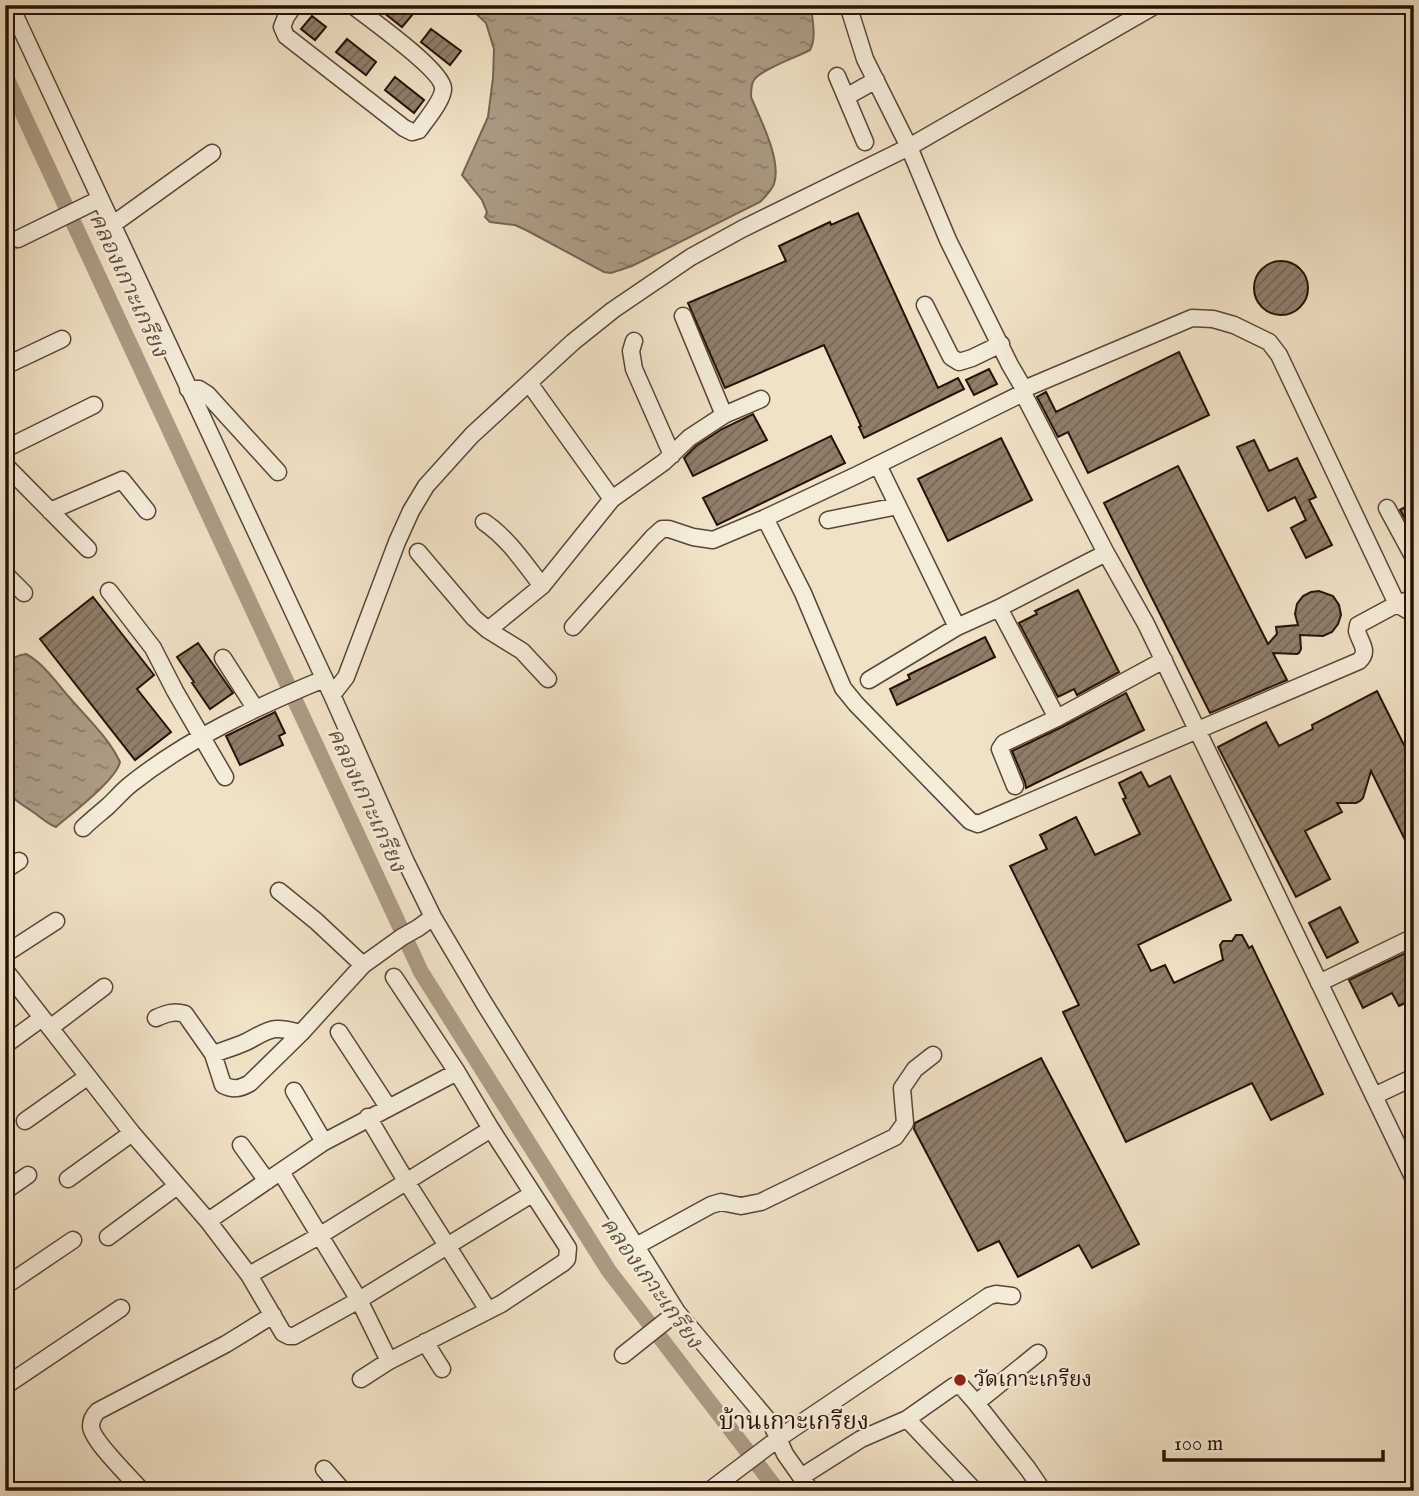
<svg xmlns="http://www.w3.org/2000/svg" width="1419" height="1496" viewBox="0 0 1419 1496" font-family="'IM FELL English','Noto Serif Thai',serif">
	<defs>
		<pattern id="water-ripples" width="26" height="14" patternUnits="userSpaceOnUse" patternTransform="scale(1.75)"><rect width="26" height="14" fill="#ab9b85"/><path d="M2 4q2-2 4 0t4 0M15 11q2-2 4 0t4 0" fill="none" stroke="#8b7d6b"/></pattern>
		<pattern id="building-hatch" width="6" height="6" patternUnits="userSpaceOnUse" patternTransform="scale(1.75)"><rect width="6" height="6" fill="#8f7e6b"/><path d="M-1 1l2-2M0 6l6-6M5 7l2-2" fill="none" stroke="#756656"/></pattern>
	</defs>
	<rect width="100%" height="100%" fill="#f0e2c6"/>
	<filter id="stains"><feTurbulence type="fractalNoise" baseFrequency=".00286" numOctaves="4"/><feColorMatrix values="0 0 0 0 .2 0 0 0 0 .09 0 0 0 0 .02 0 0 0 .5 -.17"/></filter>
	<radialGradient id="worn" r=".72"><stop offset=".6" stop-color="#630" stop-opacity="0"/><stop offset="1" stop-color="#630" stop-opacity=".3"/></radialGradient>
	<path fill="url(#water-ripples)" stroke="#756453" stroke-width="2" d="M467 5H811C812 20 817 37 810 50 797 57 760 70 754 80 751 84 751 92 751 97 760 119 782 160 774 184 771 191 766 196 760 202L632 266 611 273 604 272 526 230 515 225 490 222 485 217 487 212 482 200 462 175 488 117 493 78 494 49 486 23Z
		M26 654C43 663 56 682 69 697 86 717 109 738 120 762 116 780 71 814 56 827 48 824 43 819 36 814 22 804 16 803 5 787V667C11 659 16 655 26 654Z"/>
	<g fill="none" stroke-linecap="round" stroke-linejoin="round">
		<path stroke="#ab9b85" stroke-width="16" d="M5 75 421 972 609 1271 778 1491"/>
	</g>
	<path fill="url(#building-hatch)" stroke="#251208" stroke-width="2" d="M374 5H401L413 14 402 27Z
		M312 16 326 27 315 40 301 29Z
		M431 29 461 51 450 65 421 42Z
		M347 39 376 62 366 75 336 52Z
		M395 77 424 100 414 113 385 90Z
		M858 213 938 388 958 378 964 389 864 438 859 427 861 426 824 345 725 388 688 303 786 261 779 246 830 222 831 225Z
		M1254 288a27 27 0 1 1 54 0a27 27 0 1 1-54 0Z
		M1179 352 1209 415 1088 473 1068 432 1058 437 1037 397 1046 392 1056 412Z
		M989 369 997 384 974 395 966 380Z
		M753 414 767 440 693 476 684 458 696 446 722 429Z
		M831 436 845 463 717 525 703 498Z
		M1001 438 1032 500 948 541 918 479Z
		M1254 440 1269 471 1297 458 1316 497 1309 500 1332 545 1306 558 1291 528 1306 520 1295 497 1268 511 1237 447Z
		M1178 466 1268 644 1277 634 1276 627 1298 625 1295 614 1297 604 1303 596 1311 592 1319 591 1333 596 1339 605 1341 615 1338 624 1332 632 1323 636 1300 635 1301 649 1299 653 1297 654 1273 653 1287 680 1210 713 1104 503Z
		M1414 502V526L1410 528 1400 510Z
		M1078 590 1119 672 1077 695 1074 689 1058 697 1019 623 1037 614 1035 611Z
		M93 597 154 675 137 689 171 732 135 760 40 639Z
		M985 637 995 657 897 705 890 689 910 679 908 675Z
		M198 643 233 693 210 709 192 683 194 682 177 657Z
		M1377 691 1414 765V858L1371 771 1363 798 1360 801 1356 803H1337L1342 812 1305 831 1330 879 1296 897 1218 747 1266 722 1279 746 1313 729 1312 725Z
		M1126 693 1144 730 1026 788 1025 782 1012 751 1062 727Z
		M275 712 285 733 279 736 283 745 240 765 226 736Z
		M1141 772 1149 787 1170 776 1231 900 1138 945 1151 971 1165 965 1174 983 1223 960 1220 945 1223 941H1232L1236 935H1242L1249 948 1252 946 1323 1094 1271 1120 1252 1083 1126 1142 1063 1012 1079 1005 1010 866 1047 849 1040 835 1076 817 1095 855 1140 834 1123 799 1126 798 1119 783Z
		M1340 907 1358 942 1327 958 1309 923Z
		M1414 949V999L1399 1006 1392 993 1363 1008 1349 980Z
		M1041 1058 1139 1244 1092 1268 1079 1245 1018 1277 999 1241 978 1251 914 1129 915 1123Z"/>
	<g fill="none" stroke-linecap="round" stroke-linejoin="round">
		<path stroke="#d2c3aa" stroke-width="16" stroke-dasharray="16 8" stroke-linecap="butt" d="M5 248 18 239"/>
		<defs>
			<path id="minor" d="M10 5 332 695 406 862 433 917 484 1003 677 1312 772 1425 785 1454 811 1491
				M294 5 286 17 282 27 286 36 404 128 412 132 419 130C425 121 444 99 443 88 442 70 369 18 352 5
				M848 5 865 59 909 147 948 240 1010 365 1024 389 1023 393 1106 553 1146 624 1414 1179
				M837 76 865 142
				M846 97 876 80
				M112 225 212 153
				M18 239 100 199
				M925 305 951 357 959 362 972 358 1001 344
				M683 316 724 415
				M634 341 631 351 634 369 672 455
				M5 366 62 339
				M529 383 612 499
				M188 389H199L207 394 278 472
				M1024 389 1192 318 1213 319 1234 325 1269 342 1279 355 1397 604 1414 614
				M5 449 94 405
				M5 465 88 549
				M878 465 957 627
				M1387 508 1414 558
				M50 511 122 480 147 511
				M765 518 803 593 843 688 856 704 970 821 978 824 1359 661C1370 651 1360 643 1357 631L1358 625 1397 604 1414 598
				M828 520 898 506
				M484 522C508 538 525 564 542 586
				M418 552 474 618 488 630
				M5 574 24 593
				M109 591 153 648 175 691 225 777
				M999 608 1057 718
				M573 627 653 537 662 529H669L693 537 713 540 765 518 857 475 1023 393
				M223 658 255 708
				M548 679 522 651 488 630 542 586 612 499 664 462 689 438 724 415 761 399
				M869 680 957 627 999 608 1106 553
				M332 695 346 677 397 542 411 511 426 486 472 435 573 342 613 310 691 257 742 229 909 147 1156 5
				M1015 786 1000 749 1004 743 1057 718 1164 660
				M83 828C91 820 99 814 107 807 115 800 122 791 131 784 189 738 256 707 324 679
				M5 870 19 861
				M279 891 316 921 363 965
				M5 954 56 921
				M5 970 132 1133 208 1221 249 1275 283 1333 289 1336H294L359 1300 532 1194
				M1319 983 1414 937
				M156 1018C167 1013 174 1011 185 1014L213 1054 223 1085C233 1090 240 1089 250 1083L301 1033 363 965 402 937 418 928 433 917
				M50 1028 104 987
				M339 1032 388 1107
				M5 1045 42 1018
				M213 1054C224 1050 235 1047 246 1042 271 1029 271 1025 301 1033
				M294 1091 324 1142
				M1374 1096 1414 1077
				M368 1117 406 1181 488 1310
				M25 1121 87 1077
				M241 1145 267 1181
				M281 1172 359 1300 389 1361
				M68 1179 132 1133
				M5 1191 28 1175
				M208 1221 324 1142 457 1072
				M108 1237 177 1186
				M636 1246 711 1205 721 1202 741 1206 761 1202 895 1137 905 1123 902 1088 915 1069 933 1055
				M249 1275 319 1236 491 1129
				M5 1286 73 1240
				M425 1342 442 1369
				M623 1355 677 1312
				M361 1379 389 1361 501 1304 563 1263 567 1259 568 1248 491 1129 457 1072 394 977
				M5 1386 121 1308
				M976 1403 1038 1353
				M907 1419 975 1491
				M324 1469 343 1491
				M801 1477 861 1439 907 1419 954 1386 962 1387 976 1403 1028 1469 1043 1491
				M5 1483 11 1491
				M142 1491C131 1478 91 1440 91 1426 91 1420 94 1415 98 1411L226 1344 273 1315
				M709 1491 779 1438 989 1296 996 1294 1012 1296"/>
		</defs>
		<use href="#minor" stroke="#584638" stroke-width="19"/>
		<use href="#minor" stroke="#f5ecda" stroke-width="16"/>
	</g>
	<circle fill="#8f2418" stroke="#f5ecda" stroke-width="2.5" cx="960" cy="1380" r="7"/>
	<g text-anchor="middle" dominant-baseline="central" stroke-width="5" stroke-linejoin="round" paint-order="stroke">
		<g font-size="21" fill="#251208" stroke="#f5ecda" text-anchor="start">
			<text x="974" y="1380">วัดเกาะเกรียง</text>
		</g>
		<g font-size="23" font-style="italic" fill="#615040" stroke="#f5ecda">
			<text transform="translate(128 285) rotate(65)">คลองเกาะเกรียง</text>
			<text transform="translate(366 800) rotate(65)">คลองเกาะเกรียง</text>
			<text transform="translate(651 1283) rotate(54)">คลองเกาะเกรียง</text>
		</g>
		<g font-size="24" fill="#251208" stroke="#f5ecda">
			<text x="794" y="1422">บ้านเกาะเกรียง</text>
		</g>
	</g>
	<rect width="1419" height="1496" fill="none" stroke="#f0e2c6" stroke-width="28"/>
	<rect x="7" y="7" width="1405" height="1482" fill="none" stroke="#251208" stroke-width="3.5"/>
	<rect x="14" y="14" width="1391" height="1468" fill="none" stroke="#251208" stroke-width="2"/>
	<path d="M1164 1450v10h219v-10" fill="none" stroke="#251208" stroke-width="3.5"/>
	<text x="1174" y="1450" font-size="21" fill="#251208" stroke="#f5ecda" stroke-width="5" paint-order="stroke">100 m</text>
	<rect width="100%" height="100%" filter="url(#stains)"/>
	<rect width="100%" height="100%" fill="url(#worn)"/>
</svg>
